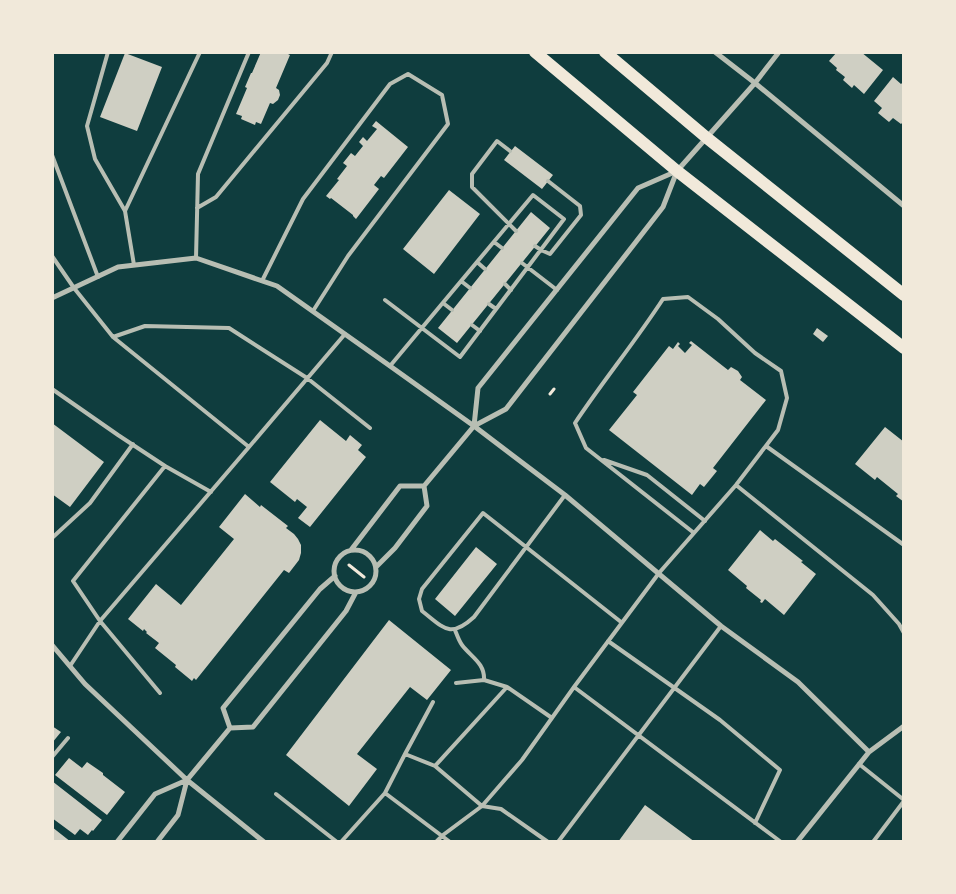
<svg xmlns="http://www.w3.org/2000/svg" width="956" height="894" viewBox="0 0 956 894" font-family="'PT Sans',sans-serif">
	<rect width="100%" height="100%" fill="#0f3d3e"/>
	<path fill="#cfcfc3" d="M261 52H284L290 55 276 88 279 90 280 95 278 100 273 104 270 103 261 124 256 122 255 125 241 119 242 116 236 114 247 88 245 87 251 73H252Z
		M837 52H861L883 70 864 94 854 85 852 88 843 80 845 77 836 70 837 68 829 61Z
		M125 53 162 67 137 131 100 117Z
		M893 77 901 84 904 81V121L901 124 893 118 889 122 878 113 882 108 874 101Z
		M376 121 408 147 384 178 381 176 374 185 379 189 356 219 353 216V215L331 198 330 199 326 196 339 180 337 179 347 166 343 163 351 153 355 156 363 146 359 142 363 137 367 141 377 129 372 126Z
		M515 146 553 175 542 189 504 160Z
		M449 190 480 214 434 274 403 249Z
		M531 212 550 228 457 343 438 328Z
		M817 328 828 336 823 342 813 334Z
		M691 341 728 370 731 367 738 371 742 377 740 380 766 400 713 468 717 471 704 487 700 484 692 495 609 430 637 395 633 392 669 346 673 349 678 342 680 344 678 346 685 353 692 345 689 343Z
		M320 420 346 441 350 435 362 445 358 450 366 457 310 527 298 518 307 507 297 499 295 502 270 482Z
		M52 423 104 462 70 507 52 494Z
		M885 427 904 442V502L896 496 898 494 877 477 875 480 855 464Z
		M245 494 260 507 261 505 288 526 286 528 294 534 298 539 301 545V553L299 560 289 573 284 570 196 680 194 678 192 681 175 667 176 665 155 648 159 643 146 633 147 632 144 629 143 631 128 619 156 584 181 605 234 539 219 527Z
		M760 530 773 541 775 539 803 561 801 562 816 574 784 615 765 599 762 603 760 602 761 600 746 588 747 586 728 570Z
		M476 547 497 564 455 616 435 599Z
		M389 620 451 670 427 700 410 687 357 754 377 769 349 806 286 755Z
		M52 726 61 732 52 743Z
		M69 758 82 768 87 762 103 773V775L125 792 107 815 55 775Z
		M52 781 102 820 93 831 92 830 88 835 80 829 75 835 52 818Z
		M645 805 695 842H618Z
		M52 827 71 842H52Z"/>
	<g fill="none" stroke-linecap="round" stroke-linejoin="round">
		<path stroke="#f1e9da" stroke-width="3" d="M550 394 554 389
			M349 565 364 577"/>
		<path stroke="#b8beb3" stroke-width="4" d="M108 52 87 126 95 159 125 211 134 265
			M510 151 497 141 472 174V187L516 231
			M52 155 98 277
			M197 208 216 197 327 63 332 52
			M125 211 200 52
			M494 242 502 248
			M535 246 541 250 550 254 581 215 580 206 548 181
			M52 256 74 288 113 337 249 447 345 334
			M196 258 198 174 249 52
			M477 262 485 269
			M522 263 557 290
			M262 281 303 199 390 84 408 74 442 95 448 124 348 256 313 311
			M461 281 470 288
			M505 284 511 290
			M385 300 460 357 564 219 533 195C486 252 438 309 390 366
			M443 303 452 310
			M489 304 496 309
			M472 325 480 331
			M113 337 145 326 229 328 307 378 370 428
			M52 389 118 435 165 466
			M766 446 904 545
			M604 460 647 475 705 521
			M736 485 873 595 899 624 904 633
			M211 492 165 466 73 581 100 621 249 447
			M565 495 474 617C450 639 444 628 422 611L419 599 422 589 483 513 621 622
			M52 538 90 503 133 444
			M455 630C457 635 459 641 462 645 471 657 485 663 484 680
			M608 641 720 720 780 770 755 823
			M70 666 100 621 160 693
			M456 683 484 680 507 687
			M574 687 781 842
			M405 754 435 766 482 806 501 809 548 842
			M52 757 68 738
			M859 764 904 800
			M435 766 507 687 552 718
			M385 793 405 754 433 702
			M276 794 337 842
			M341 842 385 793 450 842
			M436 842 443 835 482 806 522 760 574 687 659 573 736 485 778 430 787 398 781 371 755 353 718 319 688 297 663 299C635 342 603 381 575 423L586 448 694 533
			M558 842 721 626
			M873 842 904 801"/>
		<path stroke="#b8beb3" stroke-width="5" d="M715 52 755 83 904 206
			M677 171 755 83 779 52
			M52 298 118 267 196 258 277 286 390 366 474 426 565 495 721 626 798 682 869 752
			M351 550 400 486H424
			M334 571a21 21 0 1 1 42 0a21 21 0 1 1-42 0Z
			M376 567 395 548 427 506 424 486 474 426 506 409 663 207 677 171 638 188 478 388 474 426
			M52 645 85 684 187 780 264 842
			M230 728 223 708 320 589 335 576
			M117 842 155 794 187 780
			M157 842 178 815 187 780 230 728 253 727 346 611 356 592
			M797 842 869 752 904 726"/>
		<path stroke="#f1e9da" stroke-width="12" d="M535 52 677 171 904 348
			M605 52 707 138 904 295"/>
	</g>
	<rect width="956" height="894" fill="none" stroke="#f1e9da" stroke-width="108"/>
</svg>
